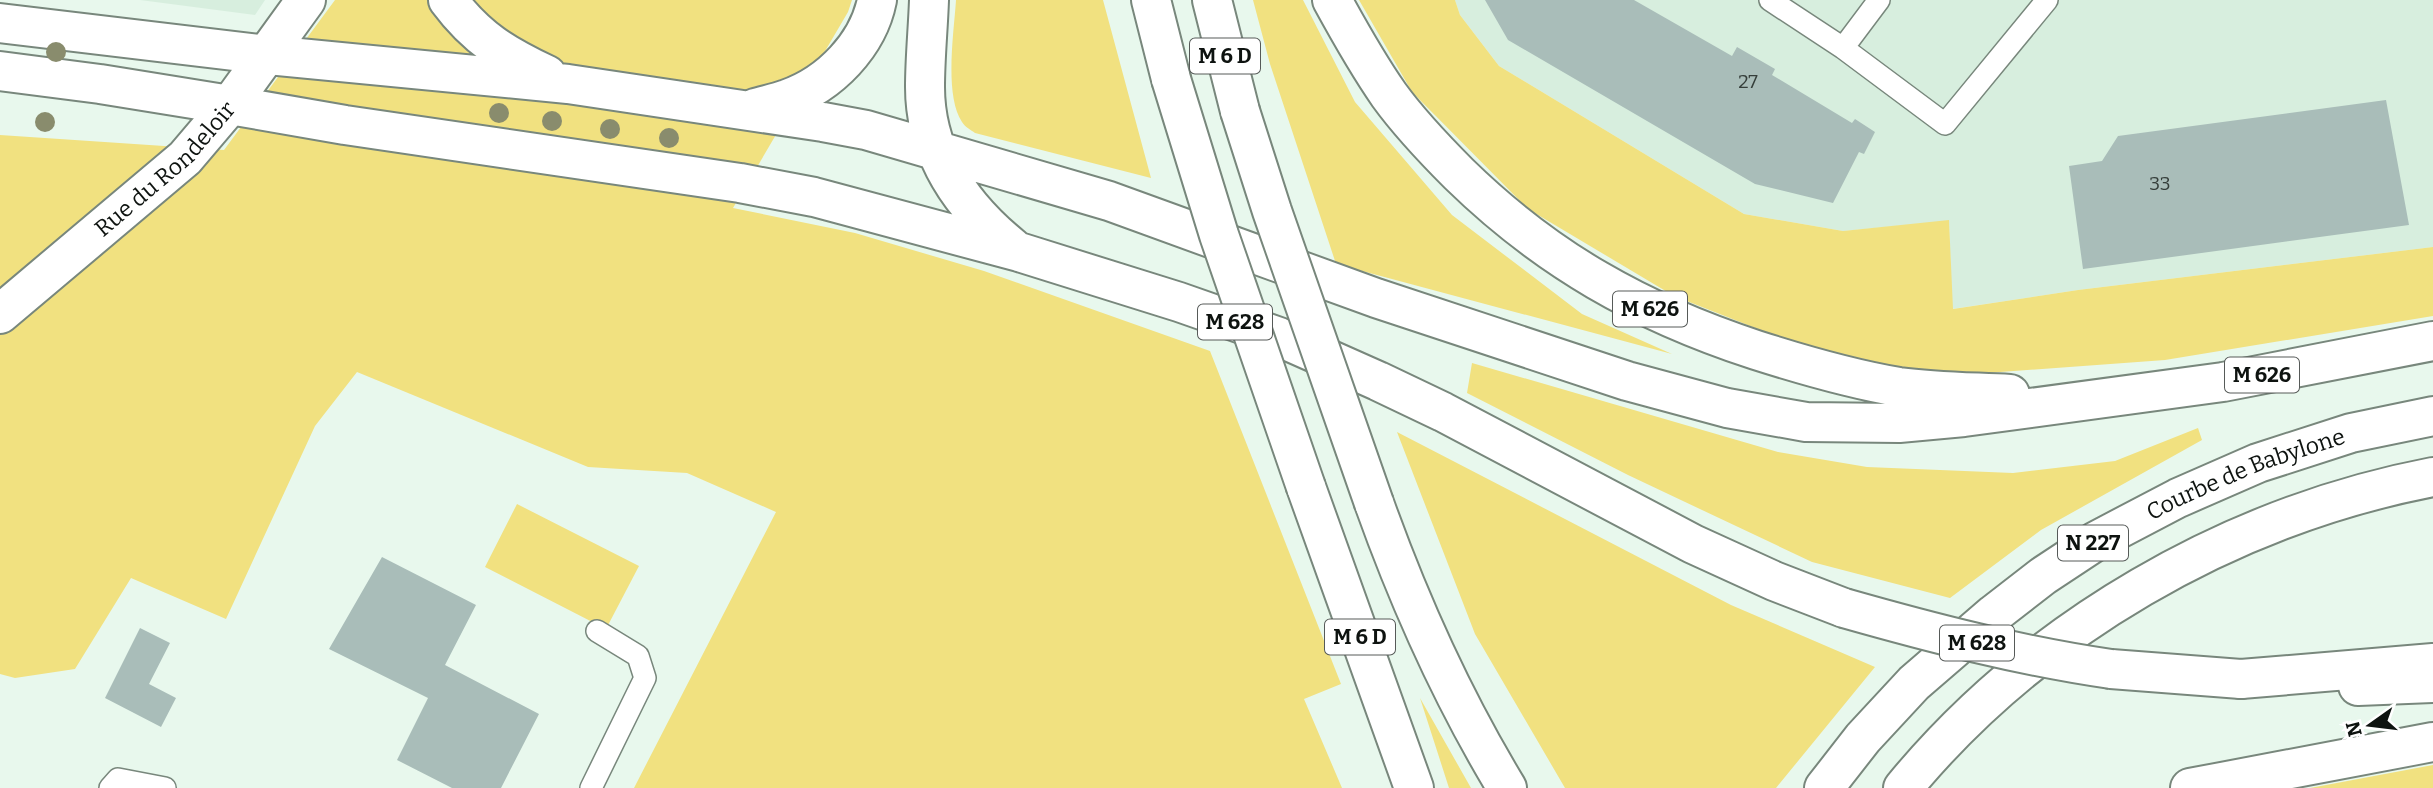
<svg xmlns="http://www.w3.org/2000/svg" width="2433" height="788" viewBox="0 0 2433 788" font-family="Bitter,serif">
	<rect width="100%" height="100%" fill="#e8f8ed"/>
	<path fill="#d7eede" d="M140 0H265L255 15Z
		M1455 0H2433V247L2078 290 1952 309 1949 221 1843 231 1744 214 1499 66 1460 15Z"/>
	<path fill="#f1e180" d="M335 0H852L848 12 733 208 855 233 984 271 1210 351 1341 684 1304 699 1342 788H634L776 512 687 473 588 467 357 372 315 426 226 619 131 578 75 669 15 678 0 674V135L224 150Z
		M956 0H1103L1151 178 975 133C971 130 965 127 962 122 944 95 954 32 956 0Z
		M1253 0H1303L1355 102 1452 215 1582 314 1672 354 1336 264 1270 64Z
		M1359 0H1455L1460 15 1499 66 1744 214 1843 231 1949 220 1953 309 2078 290 2433 247V316L2165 360 1973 374 1897 367 1788 341 1674 296 1528 209 1412 92Z
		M1472 363 1778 452 1867 467 2013 473 2115 461 2198 428 2202 440 2041 530 1950 598 1812 562 1628 475 1467 393Z
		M1397 432 1731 605 1875 667 1776 788H1565L1475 634Z
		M517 504 639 566 606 629 485 567Z
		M1420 698 1471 788H1449Z
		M2433 765V788H2310Z"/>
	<path fill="#a9bdb9" d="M1485 0H1634L1732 56 1737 47 1775 69 1772 75 1852 123 1855 119 1875 132 1864 154 1859 152 1833 203 1755 184 1508 40Z
		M2386 100 2409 225 2083 269 2069 166 2102 161 2118 136Z
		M382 557 476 605 445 665 539 714 501 788H452L397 760 428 698 329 649Z
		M140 628 170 643 149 684 176 698 161 727 105 698Z"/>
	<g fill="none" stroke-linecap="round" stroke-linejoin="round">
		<defs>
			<path id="service" d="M1770 0 1843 48 1879 0
				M1843 48 1945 124 2047 0
				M110 788 118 779 165 788
				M591 788 645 678 638 656 597 631"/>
			<path id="minor" d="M0 23 268 55
				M0 71 100 84 230 105"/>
			<g id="tertiary">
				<path id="s1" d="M0 314 185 158 230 105 306 0"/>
			</g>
			<path id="secondary" d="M2358 686 2433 683"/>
			<path id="primary" d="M448 0C477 39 505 55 547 75
				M929 0C928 29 925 58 925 87 925 155 962 207 1013 248
				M1332 0C1350 33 1368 65 1389 95 1410 124 1435 150 1459 174 1547 260 1640 312 1756 350 1803 365 1851 379 1899 387 1936 392 1974 392 2010 394
				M268 55 568 84 823 122 866 130 1109 201 1376 298 1627 381 1727 408 1806 422 1899 423 1964 417 2223 382 2433 341
				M230 105 345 125 740 183 814 197 1019 252 1179 302 1279 337 1378 381 1443 412 1693 544 1774 581 1844 608
				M755 108C765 105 777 103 787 99 830 84 868 45 877 0
				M2111 669 2241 679"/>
			<g id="trunk">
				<path d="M1151 0 1171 79"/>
				<path d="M1212 0 1240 111"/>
				<path d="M1306 487 1414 788"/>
				<path d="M1374 503C1409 601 1453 699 1507 788"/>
				<path d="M2241 679 2433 663"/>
				<path id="s2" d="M1824 788 1863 738 1914 683 1994 614 2043 576 2096 541 2178 498 2258 463 2351 433 2433 416"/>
				<path d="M1903 788C2035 628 2230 516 2433 477"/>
				<path d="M2190 788 2433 742"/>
			</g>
		</defs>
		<use href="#service" stroke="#78877c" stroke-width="24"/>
		<use href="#minor" stroke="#78877c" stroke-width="42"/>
		<use href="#tertiary" stroke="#78877c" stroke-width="42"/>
		<use href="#secondary" stroke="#78877c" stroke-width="42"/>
		<use href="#primary" stroke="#78877c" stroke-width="42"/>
		<use href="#trunk" stroke="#78877c" stroke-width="42"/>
		<use href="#service" stroke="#fff" stroke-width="21"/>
		<use href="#minor" stroke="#fff" stroke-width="38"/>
		<use href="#tertiary" stroke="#fff" stroke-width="38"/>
		<use href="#secondary" stroke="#fff" stroke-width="38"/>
		<use href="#primary" stroke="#fff" stroke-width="38"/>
		<use href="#trunk" stroke="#fff" stroke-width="38"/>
		<defs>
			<path id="primary-bridge" d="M1844 608C1932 633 2021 656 2111 669"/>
			<path id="trunk-bridge" d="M1171 79 1219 235 1306 487
				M1240 111 1272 211 1374 503"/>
		</defs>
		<use href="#primary-bridge" stroke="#78877c" stroke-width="42" stroke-linecap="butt"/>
		<use href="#trunk-bridge" stroke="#78877c" stroke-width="42" stroke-linecap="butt"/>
		<use href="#primary-bridge" stroke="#fff" stroke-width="38"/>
		<use href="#trunk-bridge" stroke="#fff" stroke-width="38"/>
	</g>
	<g fill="#898c6d">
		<circle cx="56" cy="52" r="10"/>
		<circle cx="499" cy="113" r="10"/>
		<circle cx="552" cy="121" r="10"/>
		<circle cx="45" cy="122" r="10"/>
		<circle cx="610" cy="129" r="10"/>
		<circle cx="669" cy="138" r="10"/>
	</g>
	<g text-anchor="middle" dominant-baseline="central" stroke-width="5" stroke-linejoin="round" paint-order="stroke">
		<g font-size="19" fill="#353e3a">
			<text x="1748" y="81">27</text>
			<text x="2160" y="183">33</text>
		</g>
		<g fill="#fff" stroke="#565a58" stroke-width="2">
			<rect x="1190" y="38.5" width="70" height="35" rx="5"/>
			<rect x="1613" y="291.5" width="74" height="35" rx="5"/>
			<rect x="1198" y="304.5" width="74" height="35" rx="5"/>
			<rect x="2225" y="357.5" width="74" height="35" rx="5"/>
			<rect x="2058" y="525.5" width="70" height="35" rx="5"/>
			<rect x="1325" y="619.5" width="70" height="35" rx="5"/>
			<rect x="1940" y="625.5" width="74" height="35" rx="5"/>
		</g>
		<g font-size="21" font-weight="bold" fill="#0e1310">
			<text x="1225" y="56">M 6 D</text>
			<text x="1650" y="309">M 626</text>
			<text x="1235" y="322">M 628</text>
			<text x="2262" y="375">M 626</text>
			<text x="2093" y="543">N 227</text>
			<text x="1360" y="637">M 6 D</text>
			<text x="1977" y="643">M 628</text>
		</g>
		<g font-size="23" fill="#0e1310" stroke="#fff">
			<text stroke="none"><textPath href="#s1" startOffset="220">Rue du Rondeloir</textPath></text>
			<text stroke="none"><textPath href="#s2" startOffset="534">Courbe de Babylone</textPath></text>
		</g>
	</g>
	<g transform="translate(2370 725) rotate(256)" stroke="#ffffff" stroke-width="5" paint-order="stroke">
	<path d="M0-5L12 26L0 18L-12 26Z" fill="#0e1310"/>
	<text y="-10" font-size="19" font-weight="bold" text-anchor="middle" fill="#0e1310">N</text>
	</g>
</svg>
